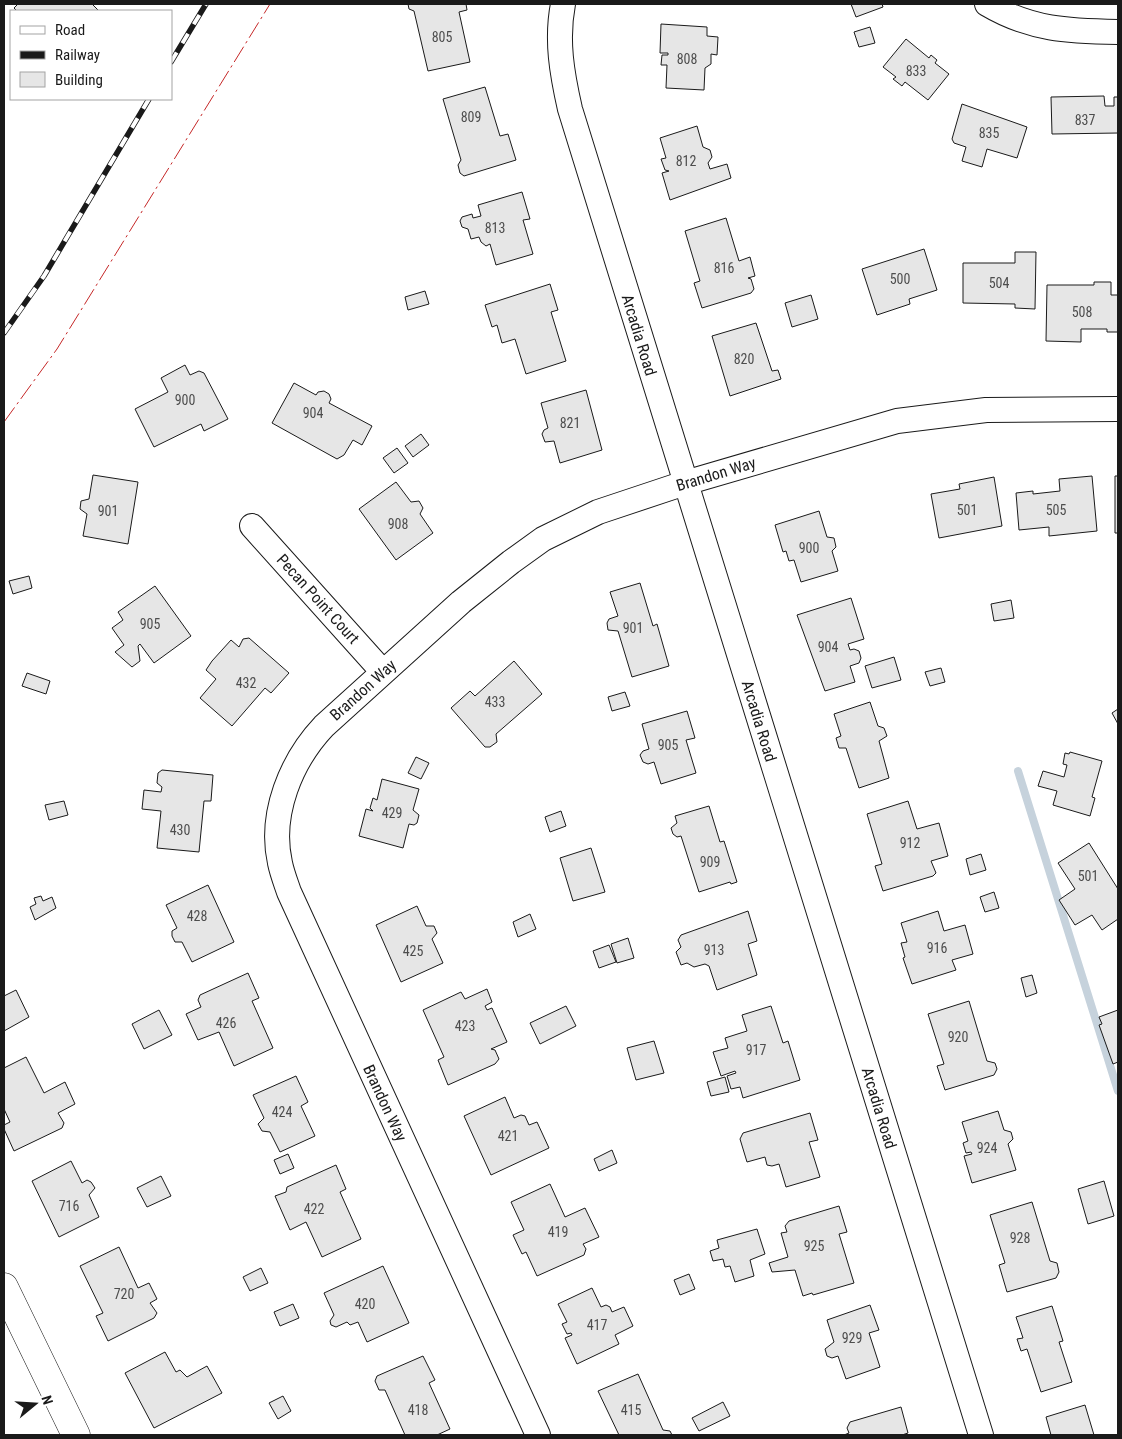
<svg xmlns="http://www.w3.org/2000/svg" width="1122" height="1439" viewBox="0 0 1122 1439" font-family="'Roboto Condensed',sans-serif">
	<rect width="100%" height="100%" fill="#fff"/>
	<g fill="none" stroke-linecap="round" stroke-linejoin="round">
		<path stroke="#c6d2dc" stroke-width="8" d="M1018 771 1118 1091"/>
	</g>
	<path fill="#e6e6e6" stroke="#1a1a1a" d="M18 4H92L99 11H17L14 8Z
		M408 4H466L467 10 459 12 470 62 428 71 414 11 409 9Z
		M851 4H882L883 7 856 17Z
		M661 24 707 27V36L718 37 717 55 711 54V64L705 68 704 90 666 88 667 65H661L662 55H668V53H660Z
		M870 27 875 43 859 47 854 32Z
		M906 39 929 58 931 55 937 60 935 63 949 74 928 100 905 82 902 86 893 79 896 77 883 67Z
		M485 87 500 136 508 134 516 160 464 176 460 173 458 165 461 160 443 99Z
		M1104 96 1105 106H1114V97H1118V133L1052 134 1051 97Z
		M962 104 1027 127 1017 158 987 149 982 167 962 161 966 147 954 143 952 139Z
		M697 126 703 147 710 150 712 157 708 163 710 169 727 164 731 178 670 200 662 173 669 171 665 170 661 159 666 158 660 138Z
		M522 192 530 219 523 220 533 254 496 265 490 244 486 246 481 242 479 237 471 239 468 229 462 227 460 221 462 217 472 214 473 218 481 216 478 205Z
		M726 218 739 261 750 257 755 276 748 278 751 279 754 289 751 293 702 308 694 283 700 281 685 231Z
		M924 249 937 290 909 299 910 304 877 315 862 269Z
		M1015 252H1036L1035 309 1015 308V304L963 303V263H1015Z
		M1094 282H1111V295H1118V332H1107V329H1081V342L1046 341 1047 285H1094Z
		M550 284 558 310 551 312 566 361 526 374 515 339 502 343 497 325 492 327 485 305Z
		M425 291 429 304 408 310 405 297Z
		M811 295 818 319 792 327 785 303Z
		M756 323 772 371 778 370 781 379 730 396 712 336Z
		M185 365 190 375 199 371 204 373 228 419 204 431 201 424 154 447 135 409 168 392 161 378Z
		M294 383 316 395 318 392 324 391 329 394 331 399 329 403 372 426 362 445 353 440 344 455 337 459 272 423Z
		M586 390 602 450 560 463 554 441 545 442 542 434 544 430 548 428 541 403Z
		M421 434 429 445 413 457 405 446Z
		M397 448 408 463 394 473 383 458Z
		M93 475 138 482 128 544 83 536 87 514 80 509 81 501 89 499Z
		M1092 476 1097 531 1049 536V527L1019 530 1016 493 1033 491V494L1060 491 1059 479Z
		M1115 476H1118V533H1115Z
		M994 477 1002 526 939 538 931 494 960 489 959 484Z
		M396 482 411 502 419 501 423 508 420 514 433 533 396 560 359 509Z
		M819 511 827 537 834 538 836 547 832 551 838 571 801 582 794 560 789 561 786 551 783 552 775 525Z
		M29 576 32 588 13 594 9 581Z
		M640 583 653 626 657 624 669 666 632 677 618 631 608 630 607 623 609 619 618 616 610 592Z
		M155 586 191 636 154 663 140 644 138 646 140 661 132 667 115 652 124 645 112 628 123 620 118 612Z
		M851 598 864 639 848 644 850 650 854 649 859 651 861 658 859 663 850 666 855 682 825 691 797 615Z
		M1011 600 1014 618 994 621 991 604Z
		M249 638 289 673 271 693 265 688 232 726 200 698 216 679 206 670 212 661 231 640 239 647 243 639Z
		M894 657 901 680 872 688 865 666Z
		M514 661 542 694 496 734 497 742 490 747H485L451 708 470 691 475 696Z
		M941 668 945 682 930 686 925 672Z
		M27 673 50 681 46 694 22 686Z
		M625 692 630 706 612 711 608 697Z
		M870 702 878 726 884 728 887 736 879 741 889 778 859 788 846 748H839L836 738 841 736 834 714Z
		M1118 709V724L1112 713Z
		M687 711 695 738 686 740 696 773 661 784 654 762 648 764 643 762 640 755 643 751 649 749 642 724Z
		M1070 752 1102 761 1092 797 1095 798 1090 816 1053 805 1057 791 1038 786 1043 771 1064 777 1067 765 1063 764 1065 753 1069 754Z
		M416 757 429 763 421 779 408 773Z
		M162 770 213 775 211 801H204L199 852 157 848 161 811 142 809 144 790 161 792 162 787 157 783 158 773Z
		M382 779 419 789 413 810 419 815 417 823 414 825 409 824 403 848 359 836 366 809 373 811 370 808 373 798 377 800Z
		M64 801 68 815 49 820 45 805Z
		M908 801 917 829 939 823 948 856 931 861 936 873 933 876 883 891 875 866 882 864 867 814Z
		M709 806 720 842 724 841 737 882 731 884 730 882 699 892 681 836 677 837 673 834 671 828 677 823 675 816Z
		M561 811 566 826 550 832 545 817Z
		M1089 843 1118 889V919L1102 930 1092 915 1075 925 1059 900 1075 889 1058 863Z
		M591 848 605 892 573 901 560 858Z
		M981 854 986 870 970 875 966 859Z
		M208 885 234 942 192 962 182 942H175L172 936V931L177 928 166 905Z
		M994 892 999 908 985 912 980 897Z
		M41 896 43 901 52 897 56 908 35 920 30 907 36 904 34 898Z
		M417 906 426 926H434L437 933 432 939 443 963 401 982 376 925Z
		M748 911 757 941 748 944 757 975 717 990 709 966 705 964 694 967 687 963 681 965 676 952 681 947 678 940 681 935Z
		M938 911 944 931 965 925 973 954 952 960 956 970 912 984 903 958 905 957 901 943 907 942 901 923Z
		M530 914 536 929 518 937 513 922Z
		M628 938 634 958 617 963 611 944Z
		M609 945 616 962 599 968 593 951Z
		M248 973 259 998 252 1001 273 1048 234 1066 219 1032 198 1040 186 1014 201 1007 198 1000 200 995Z
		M1032 975 1037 993 1026 997 1021 978Z
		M487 989 492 1002 485 1006 487 1010 492 1008 507 1042 491 1049 495 1050 499 1059 495 1064 448 1085 438 1060 444 1057 423 1010 461 992 465 999Z
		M16 990 29 1017 4 1031V996Z
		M969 1001 987 1061 995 1063 997 1069 994 1075 945 1090 937 1066 944 1064 928 1014Z
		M566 1006 576 1026 540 1044 530 1023Z
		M771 1006 783 1043 788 1041 800 1080 743 1098 740 1087 731 1089 727 1076 736 1073 735 1071 721 1076 713 1052 728 1048 725 1038 747 1031 742 1015Z
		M159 1010 172 1035 144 1049 132 1024Z
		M1118 1010V1062L1113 1064 1099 1025 1102 1024 1099 1017Z
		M654 1041 664 1073 636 1080 627 1048Z
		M26 1057 44 1093 65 1082 75 1104 58 1113 64 1123 62 1128 14 1151 4 1129V1125L10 1122 4 1109V1068Z
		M296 1076 308 1102 301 1106 315 1136 280 1152 270 1132 262 1131 258 1124 264 1118 253 1095Z
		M725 1077 729 1092 711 1096 707 1082Z
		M505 1097 514 1118 521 1115 525 1116 529 1125 537 1122 549 1148 491 1175 464 1116Z
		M998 1111 1004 1130 1011 1132 1013 1139 1008 1144 1016 1170 972 1183 964 1156 972 1154 971 1152 966 1153 963 1143 968 1141 962 1122Z
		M810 1113 818 1140 809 1142 820 1177 786 1187 779 1164 772 1166 767 1165 765 1157 747 1162 740 1139 743 1133Z
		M612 1150 617 1163 599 1171 594 1159Z
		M288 1154 294 1168 280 1174 274 1160Z
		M71 1161 82 1183 87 1180 91 1182 95 1188 89 1195 99 1217 59 1237 32 1181Z
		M336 1165 346 1189 340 1192 361 1239 322 1257 306 1222 290 1230 275 1196 286 1192 287 1187Z
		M161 1176 171 1196 147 1207 137 1188Z
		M1104 1181 1114 1216 1088 1224 1078 1189Z
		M550 1184 565 1217 585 1208 599 1237 583 1244 586 1249 584 1255 537 1276 526 1252 522 1254 513 1235 524 1230 511 1202Z
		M1032 1202 1050 1261 1057 1263 1059 1272 1056 1278 1007 1292 999 1265 1005 1263 990 1215Z
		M839 1206 847 1232 839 1234 854 1283 813 1295 812 1293 803 1296 795 1270 772 1272 769 1263 788 1257 781 1233 787 1232 785 1226 789 1221Z
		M757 1229 765 1254 750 1260 754 1276 735 1282 730 1266 725 1267 723 1259 713 1261 710 1251 719 1248 717 1240Z
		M119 1247 138 1288 149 1283 157 1299 150 1303 157 1313 154 1318 108 1341 96 1316 103 1313 80 1266Z
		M383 1266 409 1323 367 1342 358 1322 350 1325 347 1322 336 1327 331 1325 330 1321 334 1315 324 1293Z
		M261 1268 268 1283 250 1291 243 1277Z
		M689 1274 695 1289 680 1295 674 1280Z
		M592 1288 601 1307 606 1305 610 1307 612 1312 624 1307 633 1326 615 1335 619 1344 577 1364 565 1338 572 1335 571 1333 567 1334 562 1324 567 1322 558 1304Z
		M293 1304 299 1318 280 1326 274 1312Z
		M870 1305 879 1330 869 1333 880 1367 846 1379 838 1356 832 1358 827 1356 825 1349 834 1342 827 1320Z
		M1052 1306 1063 1341 1059 1342 1072 1382 1041 1392 1027 1349 1021 1351 1017 1339 1023 1338 1016 1317Z
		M165 1352 176 1372 180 1370 187 1377 207 1366 222 1393 154 1428 125 1373Z
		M423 1356 435 1380 429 1383 450 1429 437 1435H405L385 1390H379L375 1381 377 1376Z
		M638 1374 663 1430 670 1431 672 1435H619L598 1391Z
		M283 1396 291 1411 278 1419 269 1403Z
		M723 1402 730 1416 699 1431 692 1418Z
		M1085 1405 1094 1435H1051L1046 1417Z
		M901 1407 908 1433 902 1435H844L849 1433 847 1428 850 1422Z"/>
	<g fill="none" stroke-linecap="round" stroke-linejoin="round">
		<defs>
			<path id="minor" d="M563 4C556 40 562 74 570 109L981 1435
				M987 4C1031 30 1068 31 1118 32
				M252 526 383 672
				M538 1435 289 892C286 883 282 873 280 863 269 814 291 761 324 726L461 602 511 562 543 539 598 512 685 483 897 421 986 410 1118 409"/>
			<path id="tertiary" d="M4 1287 76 1435"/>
		</defs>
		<use href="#minor" stroke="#1a1a1a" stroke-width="26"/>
		<use href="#tertiary" stroke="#1a1a1a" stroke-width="29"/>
		<use href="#minor" stroke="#fff" stroke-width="24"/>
		<use href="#tertiary" stroke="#fff" stroke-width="28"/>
		<defs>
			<path id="rail" d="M171 62 206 4
				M4 333 44 276 149 99"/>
		</defs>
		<use href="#rail" stroke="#1a1a1a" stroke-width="5.5"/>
		<use href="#rail" stroke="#fff" stroke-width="4" stroke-dasharray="11" stroke-linecap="butt"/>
		<path stroke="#c62828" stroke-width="1" stroke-dasharray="18 4 2.5 4" stroke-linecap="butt" d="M4 422 57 349 270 4"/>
	</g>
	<g text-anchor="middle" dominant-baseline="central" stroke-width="4" stroke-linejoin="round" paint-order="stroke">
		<g font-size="14" fill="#4d4d4d">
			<text x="442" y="37">805</text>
			<text x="687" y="59">808</text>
			<text x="916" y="71">833</text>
			<text x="471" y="117">809</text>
			<text x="1085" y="120">837</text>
			<text x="989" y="133">835</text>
			<text x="686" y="161">812</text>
			<text x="495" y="228">813</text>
			<text x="724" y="268">816</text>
			<text x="900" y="279">500</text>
			<text x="999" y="283">504</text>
			<text x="1082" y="312">508</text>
			<text x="744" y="359">820</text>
			<text x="185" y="400">900</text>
			<text x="313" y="413">904</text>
			<text x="570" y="423">821</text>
			<text x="967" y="510">501</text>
			<text x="1056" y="510">505</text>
			<text x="108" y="511">901</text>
			<text x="398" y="524">908</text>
			<text x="809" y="548">900</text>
			<text x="150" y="624">905</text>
			<text x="633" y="628">901</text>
			<text x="828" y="647">904</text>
			<text x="246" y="683">432</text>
			<text x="495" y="702">433</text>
			<text x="668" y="745">905</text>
			<text x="392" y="813">429</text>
			<text x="180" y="830">430</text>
			<text x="910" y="843">912</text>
			<text x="710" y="862">909</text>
			<text x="1088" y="876">501</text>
			<text x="197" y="916">428</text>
			<text x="937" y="948">916</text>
			<text x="714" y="950">913</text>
			<text x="413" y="951">425</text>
			<text x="226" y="1023">426</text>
			<text x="465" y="1026">423</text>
			<text x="958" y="1037">920</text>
			<text x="756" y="1050">917</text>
			<text x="282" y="1112">424</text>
			<text x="508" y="1136">421</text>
			<text x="987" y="1148">924</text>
			<text x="69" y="1206">716</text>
			<text x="314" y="1209">422</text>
			<text x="558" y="1232">419</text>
			<text x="1020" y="1238">928</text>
			<text x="814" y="1246">925</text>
			<text x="124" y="1294">720</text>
			<text x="365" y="1304">420</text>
			<text x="597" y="1325">417</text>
			<text x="852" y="1338">929</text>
			<text x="418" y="1410">418</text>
			<text x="631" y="1410">415</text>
		</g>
		<g font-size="16" fill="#1a1a1a" stroke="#fff">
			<text transform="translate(639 335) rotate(73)">Arcadia Road</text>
			<text transform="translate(716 474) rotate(-17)">Brandon Way</text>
			<text transform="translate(318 599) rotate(48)">Pecan Point Court</text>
			<text transform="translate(363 690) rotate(-42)">Brandon Way</text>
			<text transform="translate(759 721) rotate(73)">Arcadia Road</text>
			<text transform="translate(385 1103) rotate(65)">Brandon Way</text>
			<text transform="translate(879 1108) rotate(73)">Arcadia Road</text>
		</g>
	</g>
	<rect width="1122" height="1439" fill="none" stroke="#1a1a1a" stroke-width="10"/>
	<rect x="10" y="10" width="162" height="90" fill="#ffffff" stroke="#a3a3a3"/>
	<rect x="20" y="26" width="25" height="8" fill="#ffffff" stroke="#a3a3a3"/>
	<text x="55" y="35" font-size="15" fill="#1a1a1a">Road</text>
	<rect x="20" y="51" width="25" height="8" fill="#1a1a1a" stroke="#a3a3a3"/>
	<text x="55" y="60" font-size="15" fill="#1a1a1a">Railway</text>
	<rect x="20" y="72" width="25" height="15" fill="#e6e6e6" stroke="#a3a3a3"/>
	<text x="55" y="85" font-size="15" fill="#1a1a1a">Building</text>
	<g transform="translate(35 1404) rotate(72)" stroke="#ffffff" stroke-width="4" paint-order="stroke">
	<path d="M0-4L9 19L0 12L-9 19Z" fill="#1a1a1a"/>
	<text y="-8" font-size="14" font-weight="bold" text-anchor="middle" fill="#1a1a1a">N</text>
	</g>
</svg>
